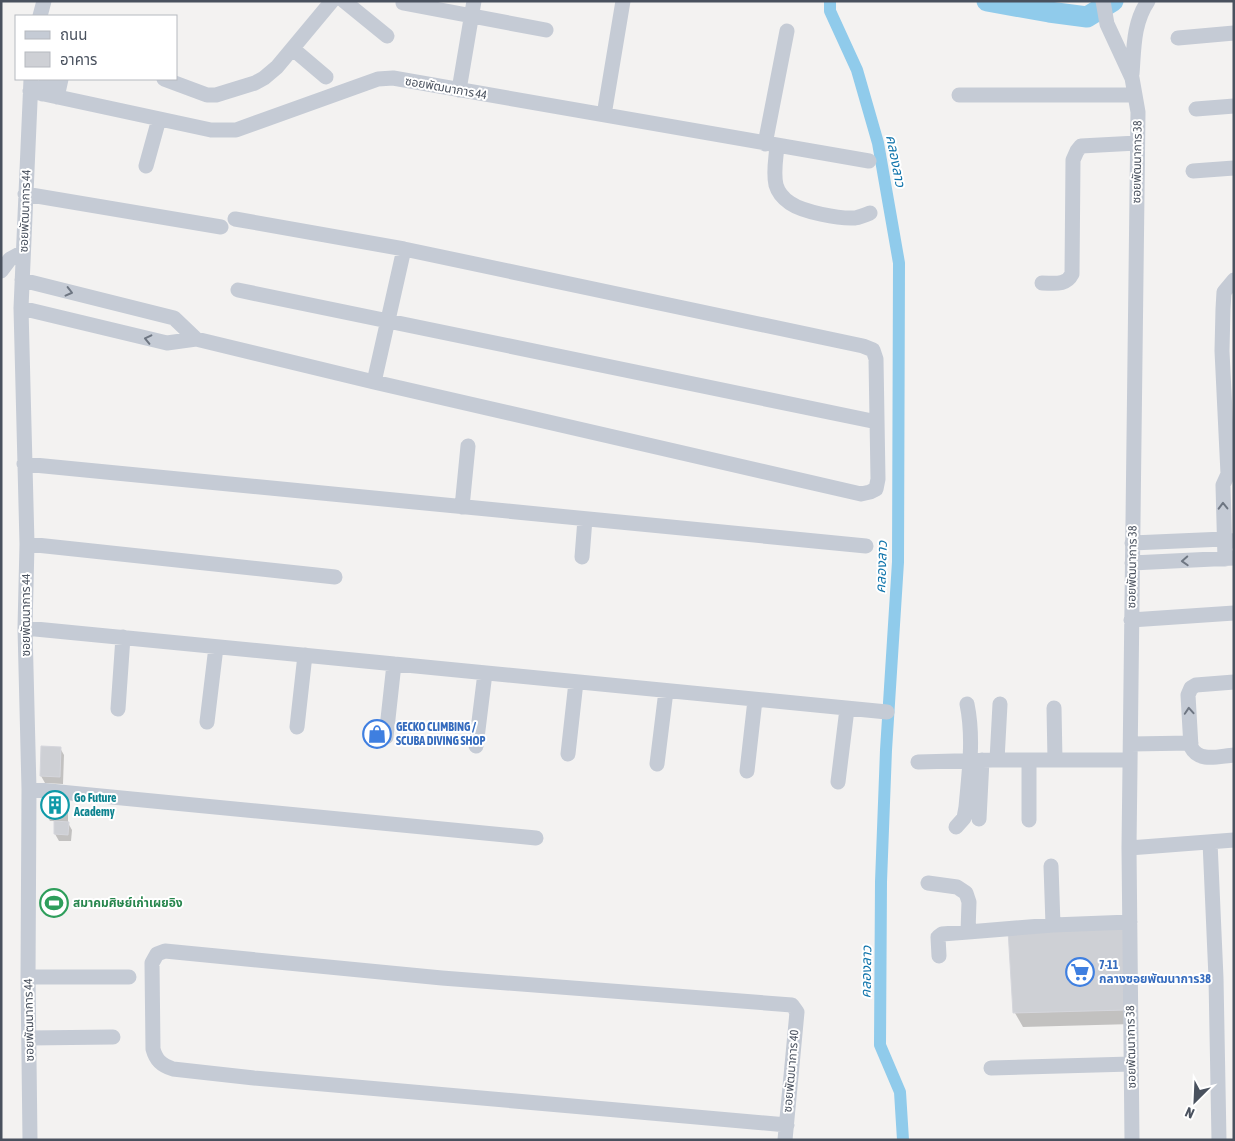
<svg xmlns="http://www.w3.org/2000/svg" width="1235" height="1141" viewBox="0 0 1235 1141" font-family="'Asap Condensed','Noto Sans Thai',sans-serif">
	<rect width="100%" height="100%" fill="#f3f2f1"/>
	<path fill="#0003" d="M60 748 64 755 63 784 45 783 41 776Z
		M64 798 68 804V823L72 830 71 841H59L55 834V821H50L46 814Z
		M1124 928 1133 1024 1023 1027 1015 1013Z"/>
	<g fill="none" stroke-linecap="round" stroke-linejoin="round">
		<path stroke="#90cbeb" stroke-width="12" d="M830 1V11L857 70 878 143 899 263 898 562 886 750 881 882 880 1045 900 1092 903 1140"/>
		<path stroke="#90cbeb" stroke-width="21" d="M987 1 1049 12 1087 17 1113 1"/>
	</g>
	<path fill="#ced0d5" stroke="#d5d6dc" d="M41 746 61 747 60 777 40 776Z
		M45 796H65L64 815 44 814Z
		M54 821 69 822 68 835 54 834Z
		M1125 927 1126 1010 1013 1013 1008 930Z"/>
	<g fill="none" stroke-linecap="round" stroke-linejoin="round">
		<path stroke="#c5cbd5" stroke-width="15" d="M344 1 387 36
			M1103 1 1107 24 1132 78 1138 112 1129 848 1132 1140
			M403 3 546 30
			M40 16 44 1
			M1178 38 1234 33
			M293 49 326 77
			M1132 74C1134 49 1133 23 1148 1
			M164 79 207 95H216L255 83 264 78 277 67 332 1
			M459 90 474 1
			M30 91 211 130H236L378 79 393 78 869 161
			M42 94 47 79
			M959 95H1135
			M57 97 61 79
			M1196 109 1234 106
			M604 115 623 1
			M765 144 787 31
			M777 146C776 159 773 172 776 185 778 192 784 199 790 203 803 212 839 219 855 218 860 217 865 215 870 213
			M146 166 159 119
			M1193 171 1234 168
			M25 194 221 227
			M1 271 10 259 23 252
			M22 280 174 318 196 339
			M1042 283C1054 283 1066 286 1072 274L1073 160 1077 151 1081 146 1137 143
			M238 290 877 422
			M21 308 167 343 196 339 374 382 861 494 870 492 876 489 878 479 876 359 873 350 863 346 404 249 235 219
			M374 382 404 249
			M24 464 866 546
			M462 507 468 446
			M1132 543 1224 539 1233 541
			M27 544 335 577
			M582 557 585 519
			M1225 559 1223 485 1228 474 1222 351 1223 309 1224 292 1234 280
			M1132 563 1234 558
			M1131 620 1234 613
			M25 628 887 712
			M1234 682 1196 685 1191 688 1188 695 1191 747C1199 763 1219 756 1234 755
			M1054 708 1055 760
			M118 709 123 637
			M207 722 216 647
			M297 727 305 655
			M386 737 394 664
			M1131 744 1191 743
			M476 746 485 673
			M568 754 576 682
			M997 760 1000 704
			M1029 760V820
			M918 762 992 760H1130
			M657 764 666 691
			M747 771 755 700
			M838 782 847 709
			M29 789 536 838
			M979 819 982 760
			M956 827 964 818 966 807C969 773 974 738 967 704
			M1210 842 1216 978 1219 1140
			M1129 848 1234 840
			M1051 866 1053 925
			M928 883 957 887 966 893 969 902 968 932 1053 925 1130 922
			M939 956 938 937 942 934 968 932
			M28 977H129
			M29 1038 113 1037
			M991 1068 1131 1064
			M30 1140 28 977 29 789 25 628 27 544 21 308 31 79
			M785 1140 797 1012 792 1005 442 978 165 951 157 954 152 963 153 1049C156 1060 161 1065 173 1069L254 1078 787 1125"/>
	</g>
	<defs><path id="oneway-chevron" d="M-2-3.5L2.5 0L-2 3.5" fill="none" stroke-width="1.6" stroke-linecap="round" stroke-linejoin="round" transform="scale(1.25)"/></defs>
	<g stroke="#6e7682">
		<use href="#oneway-chevron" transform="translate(69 292) rotate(14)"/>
		<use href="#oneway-chevron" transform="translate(148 339) rotate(-167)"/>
		<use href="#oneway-chevron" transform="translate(1223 506) rotate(-91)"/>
		<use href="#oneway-chevron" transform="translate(1185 561) rotate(177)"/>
		<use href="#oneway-chevron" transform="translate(1189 711) rotate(-94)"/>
	</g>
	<defs>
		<symbol id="shop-ring" viewBox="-11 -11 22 22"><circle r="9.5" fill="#fff" stroke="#3f7fe0" stroke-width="1.5"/><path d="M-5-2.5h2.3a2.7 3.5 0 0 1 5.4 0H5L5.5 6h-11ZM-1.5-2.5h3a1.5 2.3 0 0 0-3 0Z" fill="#3f7fe0"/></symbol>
		<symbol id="building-ring" viewBox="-11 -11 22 22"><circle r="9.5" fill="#fff" stroke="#0f9aa8" stroke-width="1.5"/><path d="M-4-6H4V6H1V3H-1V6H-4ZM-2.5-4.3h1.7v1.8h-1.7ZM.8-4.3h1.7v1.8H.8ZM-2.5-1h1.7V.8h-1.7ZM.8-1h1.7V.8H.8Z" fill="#0f9aa8"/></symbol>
		<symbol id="stadium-ring" viewBox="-11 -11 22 22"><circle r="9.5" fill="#fff" stroke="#2e9e5b" stroke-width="1.5"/><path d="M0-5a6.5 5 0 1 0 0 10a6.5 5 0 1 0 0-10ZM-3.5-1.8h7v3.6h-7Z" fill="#2e9e5b"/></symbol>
		<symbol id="supermarket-ring" viewBox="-11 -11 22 22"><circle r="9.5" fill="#fff" stroke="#3f7fe0" stroke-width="1.5"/><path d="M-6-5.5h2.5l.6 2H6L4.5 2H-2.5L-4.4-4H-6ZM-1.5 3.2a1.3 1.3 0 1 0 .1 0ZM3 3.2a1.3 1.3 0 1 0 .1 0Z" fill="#3f7fe0"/></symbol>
	</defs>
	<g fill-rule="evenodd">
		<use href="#shop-ring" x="361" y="718" width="32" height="32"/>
		<use href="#building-ring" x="39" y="789" width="32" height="32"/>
		<use href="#stadium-ring" x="38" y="887" width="32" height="32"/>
		<use href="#supermarket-ring" x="1064" y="956" width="32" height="32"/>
	</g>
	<g text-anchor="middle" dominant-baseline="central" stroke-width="4" stroke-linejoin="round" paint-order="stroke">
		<g font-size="12" fill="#49515e" stroke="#fff">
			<text transform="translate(446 88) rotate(10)">ซอยพัฒนาการ 44</text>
			<text transform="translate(1137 162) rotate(-89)">ซอยพัฒนาการ 38</text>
			<text transform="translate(25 211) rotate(-88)">ซอยพัฒนาการ 44</text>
			<text transform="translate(1132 567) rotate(-89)">ซอยพัฒนาการ 38</text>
			<text transform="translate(26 615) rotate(-90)">ซอยพัฒนาการ 44</text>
			<text transform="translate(29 1020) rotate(-91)">ซอยพัฒนาการ 44</text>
			<text transform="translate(1131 1047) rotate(-91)">ซอยพัฒนาการ 38</text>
			<text transform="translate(791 1071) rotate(-85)">ซอยพัฒนาการ 40</text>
		</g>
		<g font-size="12" font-weight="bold" fill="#366cbe" stroke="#fff" text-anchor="start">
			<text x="396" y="727">GECKO CLIMBING /<tspan x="396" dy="14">SCUBA DIVING SHOP</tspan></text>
			<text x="1099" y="965">7-11<tspan x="1099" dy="14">กลางซอยพัฒนาการ38</tspan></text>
		</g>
		<g font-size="12" font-weight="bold" fill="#0d838f" stroke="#fff" text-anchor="start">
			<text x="74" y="798">Go Future<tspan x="74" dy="14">Academy</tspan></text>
		</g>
		<g font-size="12" font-weight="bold" fill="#27864d" stroke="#fff" text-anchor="start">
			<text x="73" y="903">สมาคมศิษย์เก่าเผยอิง</text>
		</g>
		<g font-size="14" font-style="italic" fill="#1074ab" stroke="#fff">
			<text transform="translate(896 161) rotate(79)">คลองลาว</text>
			<text transform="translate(881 567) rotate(-88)">คลองลาว</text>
			<text transform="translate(866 972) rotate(-89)">คลองลาว</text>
		</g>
	</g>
	<rect width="1235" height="1141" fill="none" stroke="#49515e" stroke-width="5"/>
	<rect x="15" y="15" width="162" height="65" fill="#ffffff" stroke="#b6b9bf"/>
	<rect x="25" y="31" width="25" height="8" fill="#c5cbd5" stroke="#b6b9bf"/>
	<text x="60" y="40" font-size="15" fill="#49515e">ถนน</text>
	<rect x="25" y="52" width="25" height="15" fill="#ced0d5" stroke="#b6b9bf"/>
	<text x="60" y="65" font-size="15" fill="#49515e">อาคาร</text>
	<g transform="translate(1195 1101) rotate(204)" stroke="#ffffff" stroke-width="4" paint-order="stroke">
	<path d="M0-4L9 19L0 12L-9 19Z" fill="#49515e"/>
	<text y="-8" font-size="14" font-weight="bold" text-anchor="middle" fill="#49515e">N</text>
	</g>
</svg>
